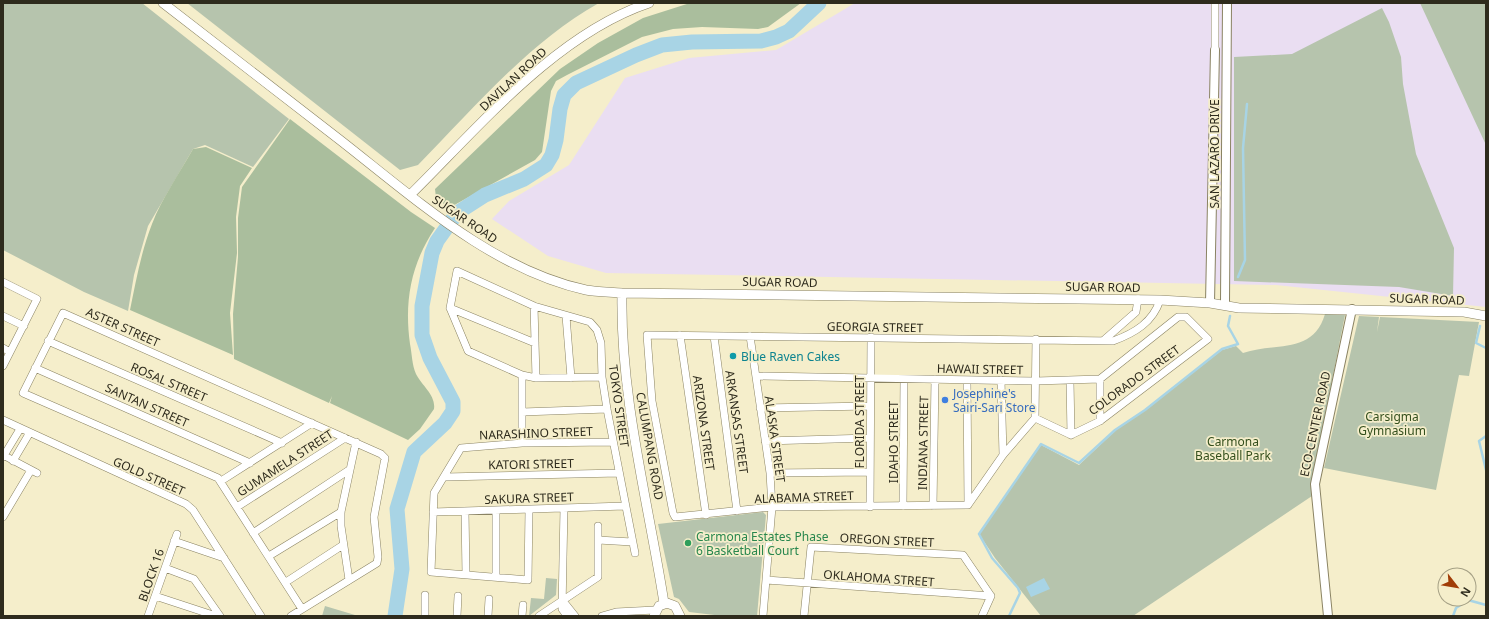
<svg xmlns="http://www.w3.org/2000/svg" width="1489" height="619" viewBox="0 0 1489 619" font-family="'Noto Sans',sans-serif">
	<rect width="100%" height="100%" fill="#f5eecb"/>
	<path fill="#eadef2" d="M855 3H1486V307L1276 285 606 273 548 256 492 219 509 201 569 165 625 78 689 58 776 50Z"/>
	<path fill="#b6c4ad" d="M3 3H142L289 119 253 167 205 145 193 149 148 226 134 275 128 311 84 292 3 250Z
		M187 3H599C528 43 474 108 418 165L400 170Z
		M1420 3H1486V145Z
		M1382 8 1389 22 1401 57 1403 84 1416 154 1454 248 1453 296 1399 287 1234 281V57L1292 54Z
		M1325 314 1345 315 1312 482V496L1133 616H1041L995 558 979 534 1041 445 1079 465 1116 430 1144 411 1222 350 1236 346 1243 353C1275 342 1313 355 1325 314Z
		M1359 316 1379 317 1377 332 1380 317 1479 322 1469 376 1459 375 1436 490 1324 468Z
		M763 512 766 515 757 616H723L689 612 679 599 674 597 658 524Z
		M546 578 557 579 556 595 529 616 531 598 544 599Z
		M325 606 355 615V616H322Z"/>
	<path fill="#aabe9d" d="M690 3H801L768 27 758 29 702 27 673 29 642 37 567 75 556 81 551 91 542 152 535 160 449 208 436 198 435 189 560 69 598 43 643 18Z
		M290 119 411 212 435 228C411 264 404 301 410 344 412 354 412 365 416 374 422 386 436 395 434 409L420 429 408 440 330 403 332 396 329 403 234 359 233 314 238 257V218L242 187Z
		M206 147 252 168 240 186 236 217 237 253 230 313 233 355 130 310C136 281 141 252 152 224 162 198 179 174 193 149Z"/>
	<path fill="#a8d4e5" d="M1044 578 1050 589 1031 597 1026 587Z"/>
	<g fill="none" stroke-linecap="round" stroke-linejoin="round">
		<path stroke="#a8d4e5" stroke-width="2.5" d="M1238 277 1245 260 1243 148 1247 104
			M1480 326 1476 343 1486 348
			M1486 436 1479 441 1486 470
			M1009 616 1020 593 1018 588 992 558 979 534 1041 444 1079 463 1115 430 1145 410 1222 349 1238 344 1228 326 1230 316
			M1453 616 1456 608 1468 600 1486 605"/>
		<path stroke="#a8d4e5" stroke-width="15" d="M395 616 402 569 397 509 414 452 445 423 453 411V402L430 358 422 335V306L432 253 437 241 457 213 485 195 524 179 546 165 552 155 556 140 560 109 564 95 576 83 636 55 662 45 692 42 761 41 776 37 789 31 819 3"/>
		<defs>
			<path id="minor" d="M1215 50V3
				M3 282 37 299 3 366
				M534 306 536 378
				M450 308 535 343
				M3 316 24 326
				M566 316 571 378
				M680 335 706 515
				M714 336 737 511
				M750 336 770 473 772 507 763 616
				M1104 340 1136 312 1138 299
				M48 341 282 443
				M3 348 10 352
				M35 368 250 463
				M522 375V443
				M756 376 1036 381 1100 379 1178 317H1186L1208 339 1100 421 1071 435
				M602 377 536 378 522 375 468 351 450 308 457 271 534 306 590 322 597 330 601 343 602 377 607 409 635 553
				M967 380 968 505
				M1001 380 1003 455
				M1070 381 1071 435
				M760 408 870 406
				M522 412 607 409
				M1035 418 1036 339
				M3 420 186 504 193 510 261 616
				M1100 421V379
				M1071 435 1035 418 1003 455 968 505 772 507 675 517 673 513 652 401 647 335 1113 341C1135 333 1153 322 1160 300
				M765 441 870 438
				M3 455 37 473
				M3 457 20 429
				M13 461 29 434
				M770 473 870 472
				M445 477 619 473
				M221 481 312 423
				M903 506 904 379
				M933 506 935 379
				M237 507 345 438
				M870 507 871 337
				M564 508 562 609 567 616
				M529 510 528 580 431 572 434 493 461 448 522 443 612 442
				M465 511 466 575
				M433 512 625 506
				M3 517 31 470
				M253 533 349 470
				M598 540 632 542
				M174 541 224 558
				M269 556 341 512
				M165 568 194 579 220 616
				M496 577V511
				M349 580 341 526V512L356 442
				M766 580 991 596
				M286 582 343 545
				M155 596 216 616
				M563 601 575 616
				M148 616 177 534
				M291 616 377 563 378 557 374 517 385 458 381 454 63 313 23 393 218 478 302 609
				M425 616V595
				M457 616 458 596
				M488 616 489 599
				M522 616 523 605
				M539 616 598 577V526
				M602 616 616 612 655 610
				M804 616 811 547 963 555 991 596 982 616"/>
			<path id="tertiary" d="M1210 303 1215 50
				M1225 304 1227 3
				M1328 616 1315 484 1352 309"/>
			<path id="secondary" d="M163 3C222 49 281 95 340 140 413 197 493 270 586 290 597 292 610 292 622 293L1160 300 1210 303 1239 308 1464 312 1486 316
				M410 195C478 128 556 34 649 3
				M622 293C620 398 648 500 664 603
				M654 616 659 606 667 603 675 606 680 616"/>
		</defs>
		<use href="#minor" stroke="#8a8363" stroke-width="8"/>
		<use href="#tertiary" stroke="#8a8363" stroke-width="10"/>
		<use href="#secondary" stroke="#8a8363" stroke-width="10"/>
		<use href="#minor" stroke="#fff" stroke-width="7"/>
		<use href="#tertiary" stroke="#fff" stroke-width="8"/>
		<use href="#secondary" stroke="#fff" stroke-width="9"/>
	</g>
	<circle fill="#0f9aa8" stroke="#f5eecb" stroke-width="1.5" cx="733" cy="356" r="4"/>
	<circle fill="#3f7fe0" stroke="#f5eecb" stroke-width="1.5" cx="945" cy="400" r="4"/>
	<circle fill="#2e9e5b" stroke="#f5eecb" stroke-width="1.5" cx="688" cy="543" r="4"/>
	<g text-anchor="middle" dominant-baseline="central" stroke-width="3.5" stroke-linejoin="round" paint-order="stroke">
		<g font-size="12" fill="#2e2b1d" stroke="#f5eecb">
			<text transform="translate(513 79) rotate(-43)">DAVILAN ROAD</text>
			<text transform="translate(1214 154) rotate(-90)">SAN LAZARO DRIVE</text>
			<text transform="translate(465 219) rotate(34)">SUGAR ROAD</text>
			<text transform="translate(780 282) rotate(1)">SUGAR ROAD</text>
			<text transform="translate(1103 287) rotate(1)">SUGAR ROAD</text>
			<text transform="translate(1427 299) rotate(2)">SUGAR ROAD</text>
			<text transform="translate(123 327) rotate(24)">ASTER STREET</text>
			<text transform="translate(875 327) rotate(1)">GEORGIA STREET</text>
			<text transform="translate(980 369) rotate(1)">HAWAII STREET</text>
			<text transform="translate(1134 380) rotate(-36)">COLORADO STREET</text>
			<text transform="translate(169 382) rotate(23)">ROSAL STREET</text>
			<text transform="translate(147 405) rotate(24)">SANTAN STREET</text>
			<text transform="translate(619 406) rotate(82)">TOKYO STREET</text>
			<text transform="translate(737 422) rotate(82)">ARKANSAS STREET</text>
			<text transform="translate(859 422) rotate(-90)">FLORIDA STREET</text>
			<text transform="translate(704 423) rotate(82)">ARIZONA STREET</text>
			<text transform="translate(1315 424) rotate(-78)">ECO-CENTER ROAD</text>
			<text transform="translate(536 433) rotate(-2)">NARASHINO STREET</text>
			<text transform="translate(775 439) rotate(82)">ALASKA STREET</text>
			<text transform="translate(893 442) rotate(-90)">IDAHO STREET</text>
			<text transform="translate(923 443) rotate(-89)">INDIANA STREET</text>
			<text transform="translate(650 446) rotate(80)">CALUMPANG ROAD</text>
			<text transform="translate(285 463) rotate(-33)">GUMAMELA STREET</text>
			<text transform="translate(531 464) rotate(-1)">KATORI STREET</text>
			<text transform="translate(149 476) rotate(24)">GOLD STREET</text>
			<text transform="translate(804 497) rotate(-2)">ALABAMA STREET</text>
			<text transform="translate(529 498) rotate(-2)">SAKURA STREET</text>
			<text transform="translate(887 540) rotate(3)">OREGON STREET</text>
			<text transform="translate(151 575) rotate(-71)">BLOCK 16</text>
			<text transform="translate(879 578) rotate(4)">OKLAHOMA STREET</text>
		</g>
		<g font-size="12" fill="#0d838f" stroke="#f5eecb" text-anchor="start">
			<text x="741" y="356">Blue Raven Cakes</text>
		</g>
		<g font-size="12" fill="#366cbe" stroke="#f5eecb" text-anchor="start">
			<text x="953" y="393">Josephine's<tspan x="953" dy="14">Sairi-Sari Store</tspan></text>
		</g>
		<g font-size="12" fill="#344f1d" stroke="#f5eecb">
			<text x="1392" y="416">Carsigma<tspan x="1392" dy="14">Gymnasium</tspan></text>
			<text x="1233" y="441">Carmona<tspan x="1233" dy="14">Baseball Park</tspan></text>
		</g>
		<g font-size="12" fill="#27864d" stroke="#f5eecb" text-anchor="start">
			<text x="696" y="536">Carmona Estates Phase<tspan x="696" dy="14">6 Basketball Court</tspan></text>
		</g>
	</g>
	<rect width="1489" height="619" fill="none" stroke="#2e2b1d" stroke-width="8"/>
	<g transform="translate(1457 587) rotate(121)"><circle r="19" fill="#f5eecb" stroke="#a5a085"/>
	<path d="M0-3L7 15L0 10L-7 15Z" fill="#a13d07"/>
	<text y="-6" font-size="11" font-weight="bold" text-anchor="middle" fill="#2e2b1d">N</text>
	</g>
</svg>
